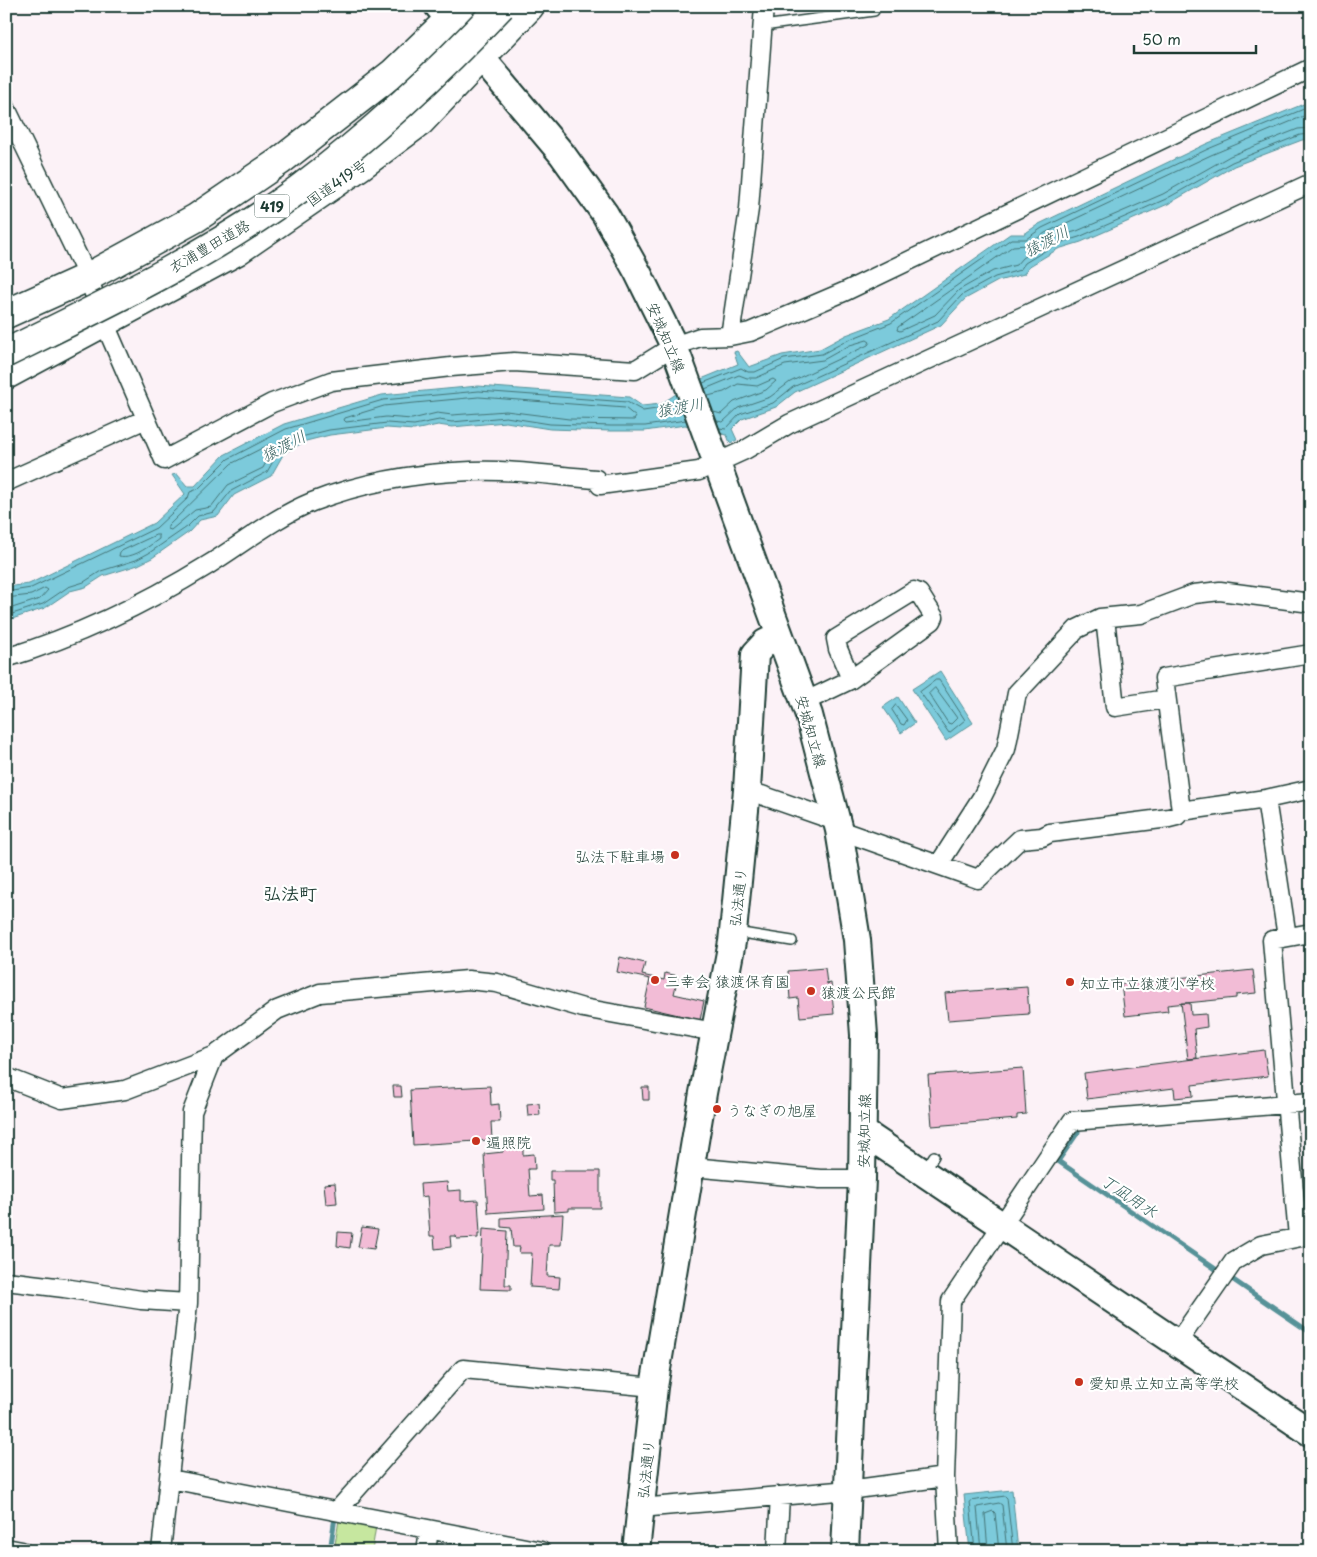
<svg xmlns="http://www.w3.org/2000/svg" width="1317" height="1557" viewBox="0 0 1317 1557" font-family="'Playpen Sans','Klee One',sans-serif">
	<rect width="100%" height="100%" fill="#fcf2f7"/>
	<filter id="ink" filterUnits="userSpaceOnUse"><feTurbulence type="fractalNoise" baseFrequency=".02" numOctaves="2"/><feDisplacementMap in="SourceGraphic" scale="10" xChannelSelector="R" yChannelSelector="G"/><feConvolveMatrix kernelMatrix="1 2 1 2 8 2 1 2 1" color-interpolation-filters="sRGB"/></filter>
	<g filter="url(#ink)">
		<path fill="#c6e79f" stroke="#72926a" d="M339 1520 376 1526 372 1551H334Z"/>
		<path fill="#7ccadb" stroke="#579298" d="M1311 101V139L1302 140 1234 166 1168 204 1081 242 1058 249 1028 267 1024 274 998 281 965 299 941 325 795 392 776 407 742 419 732 429 737 440 730 443 727 435 685 425 645 431H611L550 429 506 422 452 427 438 425 414 430 387 428 330 435 306 441 284 453 271 476 234 495 218 516 200 520 189 532 152 558 138 565 103 576 86 587 70 591 45 608 6 621V587L29 584 154 523 185 494 172 475 177 474 187 486H195L224 455 284 424 382 395 478 386 629 397 642 406 661 404 694 382 738 364 734 352 737 351 749 367 782 355 820 349 846 335 889 319 1010 234H1024L1039 224 1206 144Z
			M940 671 973 723 946 741 912 689Z
			M898 697 915 723 901 733 883 707Z
			M1012 1490 1018 1551H970L964 1495Z"/>
		<g fill="none" stroke-linecap="round" stroke-linejoin="round">
			<path stroke="#447577" stroke-width="1" d="M1311 113 1211 155 1045 233 1028 245 1013 246 898 327 897 330 900 331 935 315 959 290 993 271 1016 265 1022 258 1053 238 1077 231 1163 194 1230 156 1298 129 1311 128
				M703 383 741 368 748 372H755L784 359 822 354 848 340 891 323 1011 239H1026L1042 228 1208 149 1311 106
				M705 389 739 375 747 378H756L785 365 823 360 850 345 867 340 870 342 868 345 790 382 770 397 738 408 723 422 717 421
				M708 396 724 392 738 384 757 386 773 379 776 381 766 390 734 402 721 414 714 412
				M479 397 625 408 636 417 634 420 569 419 506 411 452 415 437 413 412 419 386 417 346 422 344 420 345 418 384 406Z
				M719 428 726 429 740 414 773 403 793 387 938 321 962 295 995 277 1020 270 1025 263 1056 244 1079 237 1166 199 1232 162 1300 135 1311 134
				M271 444 274 447 263 468 228 485 211 507 195 510 171 530 168 529V526L231 464Z
				M156 535H159V539C148 547 133 559 119 556L120 552Z
				M6 592 31 588 156 528 188 498 190 492 198 489 228 459 286 429 383 400 479 391 627 402 643 411 663 408 678 398
				M6 598 31 595 45 588 48 590 40 599 6 610
				M6 616 43 604 68 587 84 582 101 571 136 560 149 553 187 527 198 516 214 512 231 491 267 472 280 449 305 436 329 430 387 423 414 425 439 420 452 422 506 417 550 424 611 426H645L686 420
				M936 680H939L965 720 949 733 920 692Z
				M935 688 957 718 951 724 948 723 929 694Z
				M896 705 907 720 904 725 901 724 892 710Z
				M975 1551 970 1501 1005 1496 1007 1498 1013 1551
				M981 1551 977 1507 999 1503 1002 1505 1007 1551
				M988 1551 985 1514 993 1511 995 1513 999 1551"/>
			<path stroke="#579298" stroke-width="5" d="M1078 1132 1058 1161 1217 1270
				M1232 1279 1311 1333
				M330 1551 335 1517"/>
		</g>
		<path fill="#f2bcd6" stroke="#1f3d34" d="M620 957 645 963 642 975 664 980 665 973 678 976 674 994 704 1001 700 1020 644 1007 650 979 617 972Z
			M825 968 827 984 831 983 834 1014 800 1017 798 998 790 999 788 971Z
			M1253 970 1256 993 1236 995V998L1167 1005 1168 1011 1125 1016 1121 984Z
			M1027 987 1029 1014 948 1020 945 993Z
			M1181 1003H1190L1191 1015 1206 1014 1207 1027 1194 1029 1197 1058 1188 1059Z
			M1264 1050 1268 1076 1192 1085 1193 1096 1175 1098 1174 1088 1087 1099 1084 1073Z
			M1023 1068 1026 1114 1017 1115V1119L932 1126 928 1075Z
			M393 1086H401L402 1097H394Z
			M490 1086 491 1105 499 1104 500 1122H491L492 1140 413 1145 410 1090Z
			M642 1087H649V1100H643Z
			M539 1103 540 1115 528 1116 527 1104Z
			M517 1146 518 1150 523 1149V1155L534 1154 535 1169H528L530 1196 543 1195 544 1209 488 1213 484 1154 503 1152 502 1147Z
			M550 1171H600V1208H569V1211L554 1212 553 1180H550Z
			M447 1182 448 1191 461 1190V1201L478 1200 480 1234H478V1238L457 1239 456 1236H450L451 1247 435 1249 434 1236H430L427 1196 421 1197 420 1184Z
			M335 1183 337 1203 326 1204 324 1184Z
			M563 1214 561 1245H549L547 1276 560 1277 559 1289 530 1287 532 1253H519L520 1247H513L511 1228 501 1227V1218Z
			M362 1227 378 1229 374 1249 358 1247Z
			M483 1229 507 1231 505 1285H511V1290L480 1289Z
			M338 1232 352 1233 350 1248 337 1246Z"/>
		<g fill="none" stroke-linecap="round" stroke-linejoin="round">
			<defs>
				<path id="lane" d="M763 26 874 11
					M736 932 792 941
					M924 1172 934 1156"/>
				<path id="street" d="M6 108 88 277 105 324 164 460 272 403 331 381 451 367 514 362 635 370 674 346 700 337 730 336 750 332 846 291 1311 68
					M730 336 749 209 764 6
					M6 482 146 419
					M1105 618 1115 707 1166 699
					M1311 654 1164 678 1181 811 1266 799 1311 789
					M6 658C78 636 145 604 208 565 242 544 275 517 312 502 363 482 417 473 471 471 512 469 555 476 596 479L600 485 699 471 745 450 789 424 1311 183
					M804 702 850 680 932 621 934 617 919 593 914 591 836 639 838 649 851 679
					M747 790 836 821
					M1266 799 1287 937
					M839 830 978 879 1020 839 1042 837 1050 833 1169 818 1177 816 1181 811
					M939 864 982 797 1006 749 1017 693 1077 629 1100 618 1141 614 1194 594 1220 591 1311 603
					M6 1077 62 1099 125 1090 214 1056
					M692 1167 820 1179H862
					M1298 1237 1272 940 1311 933
					M6 1281 64 1288 141 1300 188 1303
					M1177 1343 1234 1261 1261 1245 1311 1235
					M170 1479 541 1551
					M640 1508 849 1490 945 1477
					M337 1511 463 1369 654 1387
					M6 1548 22 1551
					M161 1551 188 1303 192 1112 214 1056 277 1010 320 993 468 980 497 983 583 1008 715 1032
					M426 1551 429 1530
					M777 1551 780 1496
					M949 1551 945 1477 951 1301 1072 1121 1311 1102"/>
				<path id="secondary" d="M438 6 562 154 605 214 638 273 674 346 809 715 839 830 857 940 864 1035 862 1179 845 1551
					M863 1132 1311 1433
					M636 1551 654 1387 703 1093 732 942 747 790 755 654 765 643 779 636"/>
				<path id="highway" d="M6 314 88 277 196 218 280 161 393 73 463 6
					M6 375 237 251 359 167 420 122 530 6"/>
			</defs>
			<use href="#lane" stroke="#1f3d34" stroke-width="12"/>
			<use href="#street" stroke="#1f3d34" stroke-width="21"/>
			<use href="#secondary" stroke="#1f3d34" stroke-width="30"/>
			<use href="#highway" stroke="#1f3d34" stroke-width="31"/>
			<use href="#lane" stroke="#fff" stroke-width="9"/>
			<use href="#street" stroke="#fff" stroke-width="18"/>
			<use href="#secondary" stroke="#fff" stroke-width="26"/>
			<use href="#highway" stroke="#fff" stroke-width="28"/>
			<defs>
				<path id="highway-bridge" d="M6 353C104 305 212 254 299 189 371 135 439 72 501 6"/>
			</defs>
			<use href="#highway-bridge" stroke="#1f3d34" stroke-width="31" stroke-linecap="butt"/>
			<use href="#highway-bridge" stroke="#fff" stroke-width="28"/>
		</g>
	</g>
	<g fill="#c8321e" stroke="#fff" stroke-width="2">
		<circle cx="675" cy="855" r="5"/>
		<circle cx="655" cy="980" r="5"/>
		<circle cx="1070" cy="982" r="5"/>
		<circle cx="811" cy="991" r="5"/>
		<circle cx="717" cy="1109" r="5"/>
		<circle cx="476" cy="1141" r="5"/>
		<circle cx="1079" cy="1382" r="5"/>
	</g>
	<g text-anchor="middle" dominant-baseline="central" stroke-width="4.5" stroke-linejoin="round" paint-order="stroke">
		<rect fill="#fff" stroke="#627771" stroke-width="1" x="254.5" y="194.5" width="35" height="23" rx="4"/>
		<g font-size="14" font-weight="bold" fill="#1f3d34">
			<text x="272" y="206">419</text>
		</g>
		<g font-size="15" fill="#1f3d34" stroke="#fff">
			<text transform="translate(336 182) rotate(-35)">国道419号</text>
			<text transform="translate(209 245) rotate(-30)">衣浦豊田道路</text>
			<text transform="translate(667 337) rotate(67)">安城知立線</text>
			<text transform="translate(812 731) rotate(74)">安城知立線</text>
			<text transform="translate(737 897) rotate(-84)">弘法通り</text>
			<text transform="translate(863 1131) rotate(-89)">安城知立線</text>
			<text transform="translate(645 1469) rotate(-84)">弘法通り</text>
		</g>
		<g font-size="15" fill="#1f3d34" stroke="#fff" text-anchor="start">
			<text x="665" y="855" text-anchor="end">弘法下駐車場</text>
			<text x="665" y="980">三幸会 猿渡保育園</text>
			<text x="1080" y="982">知立市立猿渡小学校</text>
			<text x="821" y="991">猿渡公民館</text>
			<text x="727" y="1109">うなぎの旭屋</text>
			<text x="486" y="1141">遍照院</text>
			<text x="1089" y="1382">愛知県立知立高等学校</text>
		</g>
		<g font-size="16" font-style="italic" fill="#36605e" stroke="#fff">
			<text transform="translate(1046 240) rotate(-27)">猿渡川</text>
			<text transform="translate(680 406) rotate(-10)">猿渡川</text>
			<text transform="translate(283 445) rotate(-28)">猿渡川</text>
			<text transform="translate(1130 1195) rotate(34)">丁凪用水</text>
		</g>
		<g font-size="18" font-weight="bold" fill="#1f3d34" stroke="#fff">
			<text x="290" y="892">弘法町</text>
		</g>
	</g>
	<rect width="1317" height="1557" fill="none" stroke="#fff" stroke-width="25"/>
	<rect x="12" y="12" width="1292" height="1532" fill="none" stroke="#1f3d34" stroke-width="2" filter="url(#ink)"/>
	<path d="M1134 45v8h122v-8" fill="none" stroke="#1f3d34" stroke-width="2.5"/>
	<text x="1142" y="45" font-size="15" fill="#1f3d34" stroke="#ffffff" stroke-width="4" paint-order="stroke">50 m</text>
</svg>
